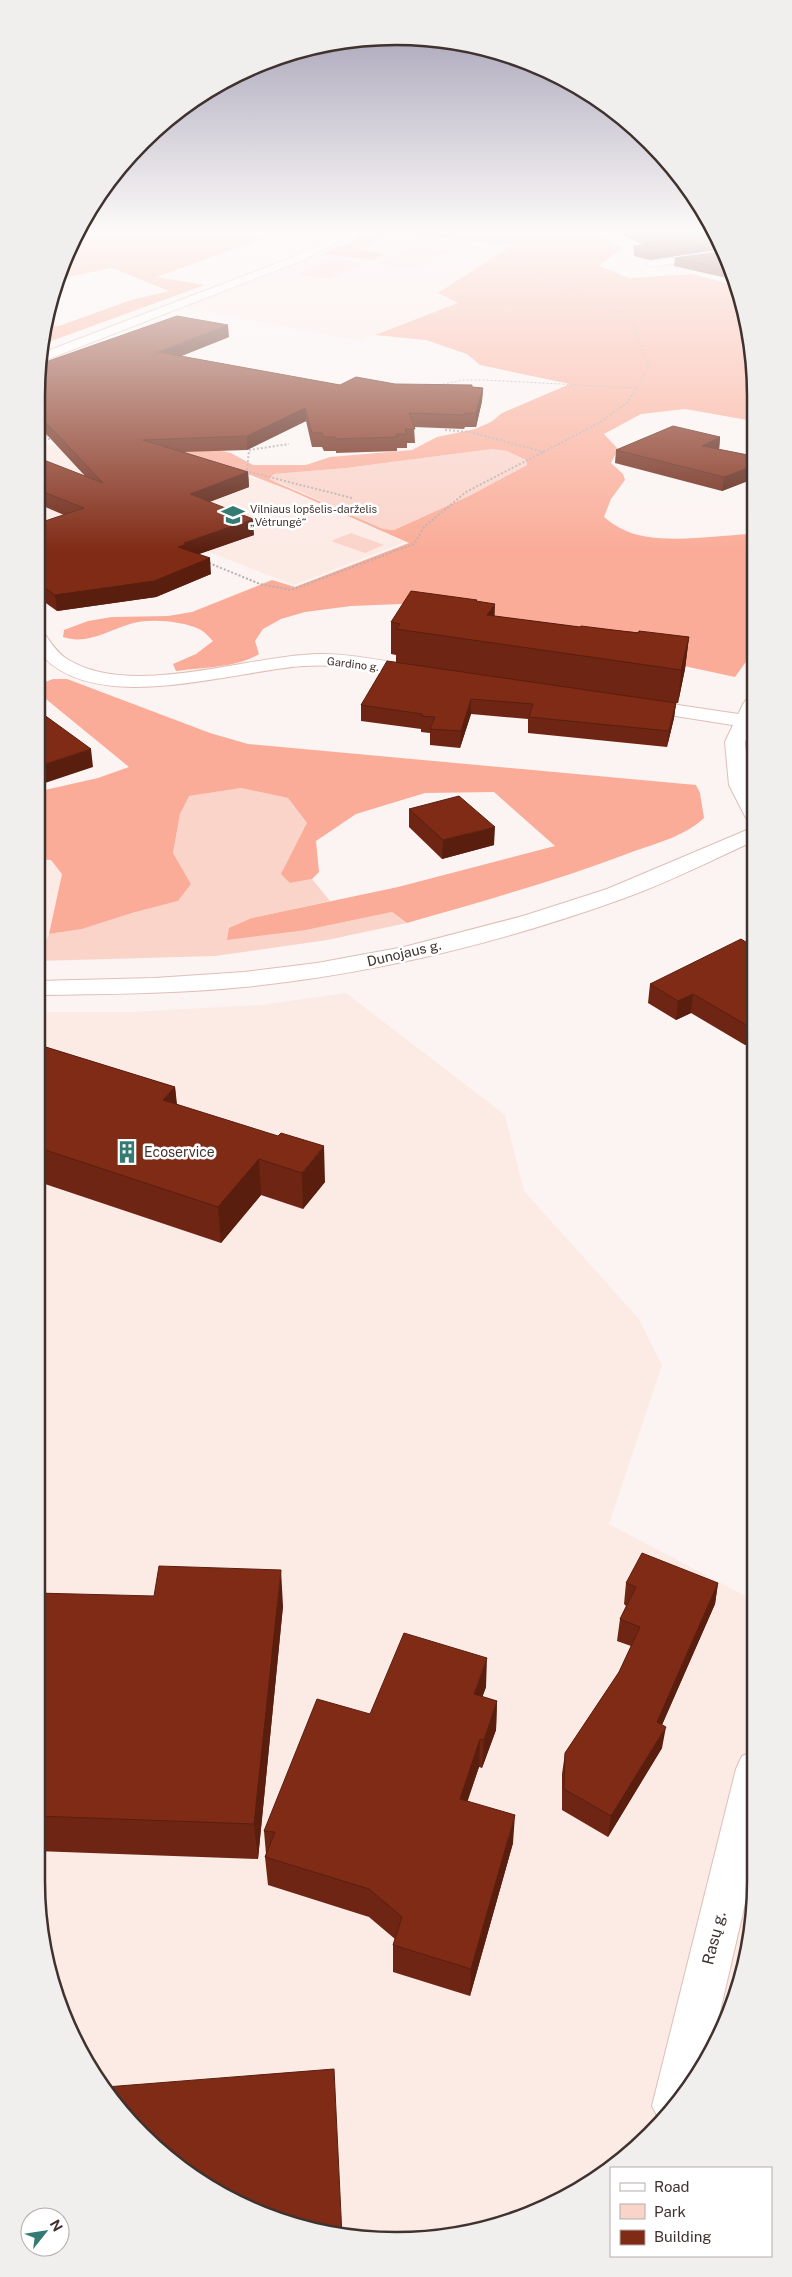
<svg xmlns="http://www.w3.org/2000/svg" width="792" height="2277" viewBox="0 0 792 2277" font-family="'Public Sans',sans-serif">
	<rect width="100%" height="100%" fill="#fbf4f2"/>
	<path fill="#fceae5" d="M391 233 513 245 439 293 459 302 480 365 467 354 426 340 375 335 361 341 183 307 315 255 322 254 373 260 360 250Z
		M36 445H104L159 456 267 481 405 542 294 585 130 521 36 527Z
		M36 859 51 860 62 874 49 934 37 961Z
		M346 993 505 1115 524 1191 639 1319 662 1365 609 1524 755 1601 756 1881 744 1974 695 2081 651 2135 596 2180 489 2229 419 2240 349 2238 237 2204 126 2118 64 2018 43 1951 36 1881V1012H131L261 1005Z"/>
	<path fill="#fad3c9" d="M414 247 450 251 413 269 377 264Z
		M333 259 364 264 328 279 296 274Z
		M492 449 507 451 526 460 527 465 469 496 394 530 383 529 283 484 268 479 274 474 346 468Z
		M351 533 384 545 365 553 331 541Z
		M241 788 288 798 307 823 290 883 312 879 330 901 252 918 306 930 392 912 407 923 327 940 215 956 37 961 49 934 82 929 132 913 178 901 191 884 173 853 180 814 188 796Z"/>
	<path fill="#faac98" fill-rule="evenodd" d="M76 232H211L263 238 157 277 205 285 43 344 45 327 59 326 131 300 169 291 112 268 57 279Z
		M366 232H591L623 248 599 266 629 278 692 274 733 285 753 349V421L685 409 641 414 604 434 618 449 611 463 623 474 625 480 611 499 604 517C609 521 614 525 620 528 654 547 715 535 753 534V652L735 677 508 628 479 618 401 604 351 606 305 612 281 619 263 629 255 641 259 654C235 668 204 667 176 671L173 664 196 654 213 641C209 637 204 631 199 629 181 621 149 618 130 624 107 631 87 645 63 637L64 630 88 621 112 617 168 616 192 612 272 580 295 587 409 543 289 490 245 473 78 441 44 436 36 437V429L163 438 231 453 253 465H306L330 457 412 450 437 437 475 429 491 422 502 413 570 384 480 365 467 354 426 340 375 335 458 303 438 293 513 245 391 233 361 249 384 254 373 260 322 254 349 243ZM492 449 507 451 526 460 527 465 469 496 394 530 383 529 269 479 274 474 346 468Z
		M53 679H67L210 733 248 744 696 785 700 793 704 818C685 836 657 843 632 852 559 880 483 901 407 923L392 912 306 930 227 940 229 928 252 918 398 887 555 846 494 792 425 793 356 814 316 841 319 872 312 879 290 883 281 874 307 823 288 798 241 788 189 796 180 814 173 853 191 884 178 901 132 913 82 929 49 934 62 874 51 860 36 859V792L98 778 129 767 41 695 40 684Z"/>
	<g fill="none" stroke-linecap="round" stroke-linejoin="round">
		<defs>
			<path id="minor" d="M711 253 715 254V258L651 267 646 264 651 261Z
				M36 629 42 630C49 640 56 652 67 659 128 697 235 660 303 655 342 651 381 661 420 667L427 669 429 673 427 677 420 679C382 672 343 663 303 666 231 671 87 720 36 648Z
				M638 699 745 715 752 717 753 723 745 727 631 709 628 705 631 701Z
				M755 1751 756 1856 713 2042 695 2081 661 2123 652 2106 736 1769 742 1756Z"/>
			<path id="major" d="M342 232H356L301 261 41 362 42 353 293 257Z
				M753 698V724L745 742 749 785 754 793V819L746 818 729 785 725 742 743 704 746 700Z
				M754 827V841C710 861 667 883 622 899 500 943 373 974 244 987 175 994 106 994 36 995V981L155 978 244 972 317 963 404 947 523 916 607 889Z"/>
		</defs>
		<use href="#minor" stroke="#e0beb5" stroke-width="2"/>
		<use href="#major" stroke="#e0beb5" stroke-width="2"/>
		<path stroke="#b9afad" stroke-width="1" stroke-dasharray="2 2" stroke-linecap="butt" d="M438 232 452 237 516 244 519 246 508 254 587 299 629 316 649 366 633 394
			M273 236 277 232
			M439 385 464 380H484L636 388"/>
		<path stroke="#b9afad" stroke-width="2" stroke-dasharray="2 2" stroke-linecap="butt" d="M445 430 470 432 544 452
			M36 439H53
			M222 465 352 498
			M247 470 249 450 289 444
			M209 563 260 584 291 590 414 544 424 527 466 492 599 423 628 402 633 393"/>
		<use href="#minor" fill="#fff" fill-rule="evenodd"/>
		<use href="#major" fill="#fff" fill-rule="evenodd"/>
	</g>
	<path fill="#6e2513" d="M617 232H716L719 237 722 249 649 260 634 256V246L644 245Z
		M723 252 731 279 674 266 675 258Z
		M229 337 181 356 340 385 395 384 483 388 482 401 476 427H465L464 429 414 427 415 443H407V448H397V451L336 453V451H324L322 447H312L306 421 247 450 184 452 248 472 249 487 209 502 254 535 198 554 211 574 156 597 57 611 36 596V524L64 515 36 503V457L85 476 36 423V396Z
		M720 437 719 449 753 456V479L722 491 615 463 616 450Z
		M477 600V602L495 616 580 627 689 637 685 669 678 703H676L674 718 667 747 528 733V719L471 714 460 748 430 745V733L421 732V729L361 721V705L396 662V655L391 654V622Z
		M409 809 494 845 442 859 409 827Z
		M754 947V1041L745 1045 691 1013 676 1020 648 1003 650 984Z
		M36 1044 175 1087 177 1104 325 1182 303 1209 261 1195 221 1243 36 1181Z
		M626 1583H718L715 1604 662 1725V1748L608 1837 562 1810V1774L565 1753 619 1672 631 1646 617 1641 620 1619 626 1606 624 1604Z
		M36 1593 283 1606 258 1859 36 1851Z
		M486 1687 482 1697 497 1701 496 1730 482 1768 479 1767 467 1801 513 1843 470 1996 393 1972V1945L395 1939 369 1917 268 1885 265 1857 266 1854 264 1831 370 1714Z"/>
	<path fill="#5a1e0f" d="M720 242 722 249 649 260 650 252Z
		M228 325 229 337 159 365 158 352Z
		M483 388 482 401 476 427V413Z
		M305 408 306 421 247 450V436Z
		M720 437 719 451 702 446Z
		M753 466V479L722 491 724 477Z
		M248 472 249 487 191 509 190 494Z
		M253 519 254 535 188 558 178 547 184 543Z
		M210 558 211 574 156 597 57 611 55 595Z
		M495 604 494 636 487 615Z
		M689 637 685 669 678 703 681 670Z
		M471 699V714L460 748 461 731Z
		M676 703 674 718 667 747 669 731Z
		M91 749 93 767 36 786V767Z
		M495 827 494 845 442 859 443 840Z
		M693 994 691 1013 676 1020 678 1001Z
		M754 1024V1041L745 1045 748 1026Z
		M175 1087 178 1122 163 1100Z
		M324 1146 325 1182 303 1209 302 1173Z
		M259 1159 261 1195 221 1243 218 1207Z
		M281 1570 283 1606 258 1859 254 1824Z
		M718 1583 715 1604 654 1743 657 1722Z
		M487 1658 486 1687 473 1723 474 1694Z
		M497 1701 496 1730 482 1768 484 1740Z
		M666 1727 662 1748 608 1837 611 1816Z
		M480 1739 479 1767 459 1827 460 1799Z
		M515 1815 513 1843 470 1996 471 1969Z"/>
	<path fill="#802b16" stroke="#5a1e0f" d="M634 232H716L719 237 720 242 650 252 634 248V246L657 243Z
		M723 252 729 270 675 258Z
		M177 316 228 325 158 352 340 385 356 377 395 384 472 385V387L483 388 476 413H465L464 415 409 413 415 429H405L407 434H396L397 437 336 439 335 437H323L322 433H312L305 408 247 436 143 440 248 472 190 494 253 519 184 543 187 544 178 547 210 558 154 581 55 595 36 582V524L84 508 36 489V457L103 483 36 412V396L40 364Z
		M673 426 720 437 702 446 753 456V466L724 477 616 450Z
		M411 591 477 600 476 601 495 604 487 615 580 627 581 626 638 633 639 631 689 637 681 670 396 629 400 624 391 622Z
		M387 661 676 703 669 731 529 717 533 704 471 699 461 731 430 729 435 717 421 716 422 714 361 705Z
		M36 709 91 749 36 767Z
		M459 796 495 827 443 840 409 809Z
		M741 939 754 947V1024L748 1026 693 994 678 1001 650 984Z
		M36 1044 175 1087 163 1100 278 1136 281 1133 324 1146 302 1173 259 1159 218 1207 36 1147Z
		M642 1553 718 1583 657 1722 666 1727 611 1816 564 1789 565 1753 619 1672 640 1627 620 1619 636 1587 626 1583Z
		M159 1566 281 1570 254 1824 36 1816V1593L154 1596Z
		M404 1633 487 1658 474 1694 497 1701 484 1740 480 1739 460 1799 515 1815 471 1969 393 1945 402 1917 369 1889 265 1857 275 1832 264 1831 317 1699 370 1714Z
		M334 2069 342 2236 237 2204 231 2200V2198H228L177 2166 126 2118 106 2087Z"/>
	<linearGradient id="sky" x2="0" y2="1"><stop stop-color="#a19db3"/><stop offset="0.42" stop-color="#fdfaf9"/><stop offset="1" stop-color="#fdfaf9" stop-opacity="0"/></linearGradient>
	<rect width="792" height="551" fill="url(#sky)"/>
	<defs>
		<symbol id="school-bare" viewBox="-9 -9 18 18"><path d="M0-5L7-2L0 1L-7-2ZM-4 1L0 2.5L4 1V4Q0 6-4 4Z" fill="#347b73" stroke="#fff" stroke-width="2.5" paint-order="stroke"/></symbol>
		<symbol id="building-bare" viewBox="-9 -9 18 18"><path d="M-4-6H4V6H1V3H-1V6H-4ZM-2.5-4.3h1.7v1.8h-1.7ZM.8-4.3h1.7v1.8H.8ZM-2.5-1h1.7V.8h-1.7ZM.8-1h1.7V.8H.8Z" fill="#347b73" stroke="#fff" stroke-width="2.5" paint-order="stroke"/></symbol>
	</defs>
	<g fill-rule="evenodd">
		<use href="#school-bare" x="217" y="499" width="32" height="32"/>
		<use href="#building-bare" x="111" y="1136" width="32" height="32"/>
	</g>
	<g text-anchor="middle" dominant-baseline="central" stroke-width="5" stroke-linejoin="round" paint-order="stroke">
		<g font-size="11" fill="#40322f" stroke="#fff" text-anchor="start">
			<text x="250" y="509">Vilniaus lopšelis-darželis<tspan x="250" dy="13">„Vėtrungė“</tspan></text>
		</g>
		<g font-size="11" fill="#40322f" stroke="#fff">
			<text transform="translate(353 664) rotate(7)">Gardino g.</text>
		</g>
		<g font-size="14" fill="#40322f" stroke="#fff">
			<text transform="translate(404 953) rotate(-13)">Dunojaus g.</text>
		</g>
		<g font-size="14" fill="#40322f" stroke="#fff" text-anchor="start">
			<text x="144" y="1152">Ecoservice</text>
		</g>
		<g font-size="16" fill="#40322f" stroke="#fff">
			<text transform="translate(714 1938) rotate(-76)">Rasų g.</text>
		</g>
	</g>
	<path d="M0 0H792V2277H0ZM396 45H396A351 351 0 0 1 747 396V1881A351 351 0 0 1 396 2232H396A351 351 0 0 1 45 1881V396A351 351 0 0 1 396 45Z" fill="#f0efee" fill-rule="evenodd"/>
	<path fill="none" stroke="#40322f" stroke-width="2.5" d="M396 45H396A351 351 0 0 1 747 396V1881A351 351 0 0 1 396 2232H396A351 351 0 0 1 45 1881V396A351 351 0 0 1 396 45Z"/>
	<rect x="610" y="2167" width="162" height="90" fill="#ffffff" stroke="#b3adac"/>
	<rect x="620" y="2183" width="25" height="8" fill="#ffffff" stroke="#b3adac"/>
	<text x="654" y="2192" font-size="15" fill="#40322f">Road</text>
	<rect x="620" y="2204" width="25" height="15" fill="#fad3c9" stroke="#b3adac"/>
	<text x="654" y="2217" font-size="15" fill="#40322f">Park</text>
	<rect x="620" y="2230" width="25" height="15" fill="#802b16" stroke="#b3adac"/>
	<text x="654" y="2242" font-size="15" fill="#40322f">Building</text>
	<g transform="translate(45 2232) rotate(60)"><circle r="24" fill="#ffffff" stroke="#b3adac"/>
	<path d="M0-4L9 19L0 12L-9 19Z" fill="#347b73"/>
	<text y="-8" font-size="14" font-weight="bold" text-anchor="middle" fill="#40322f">N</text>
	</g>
</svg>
